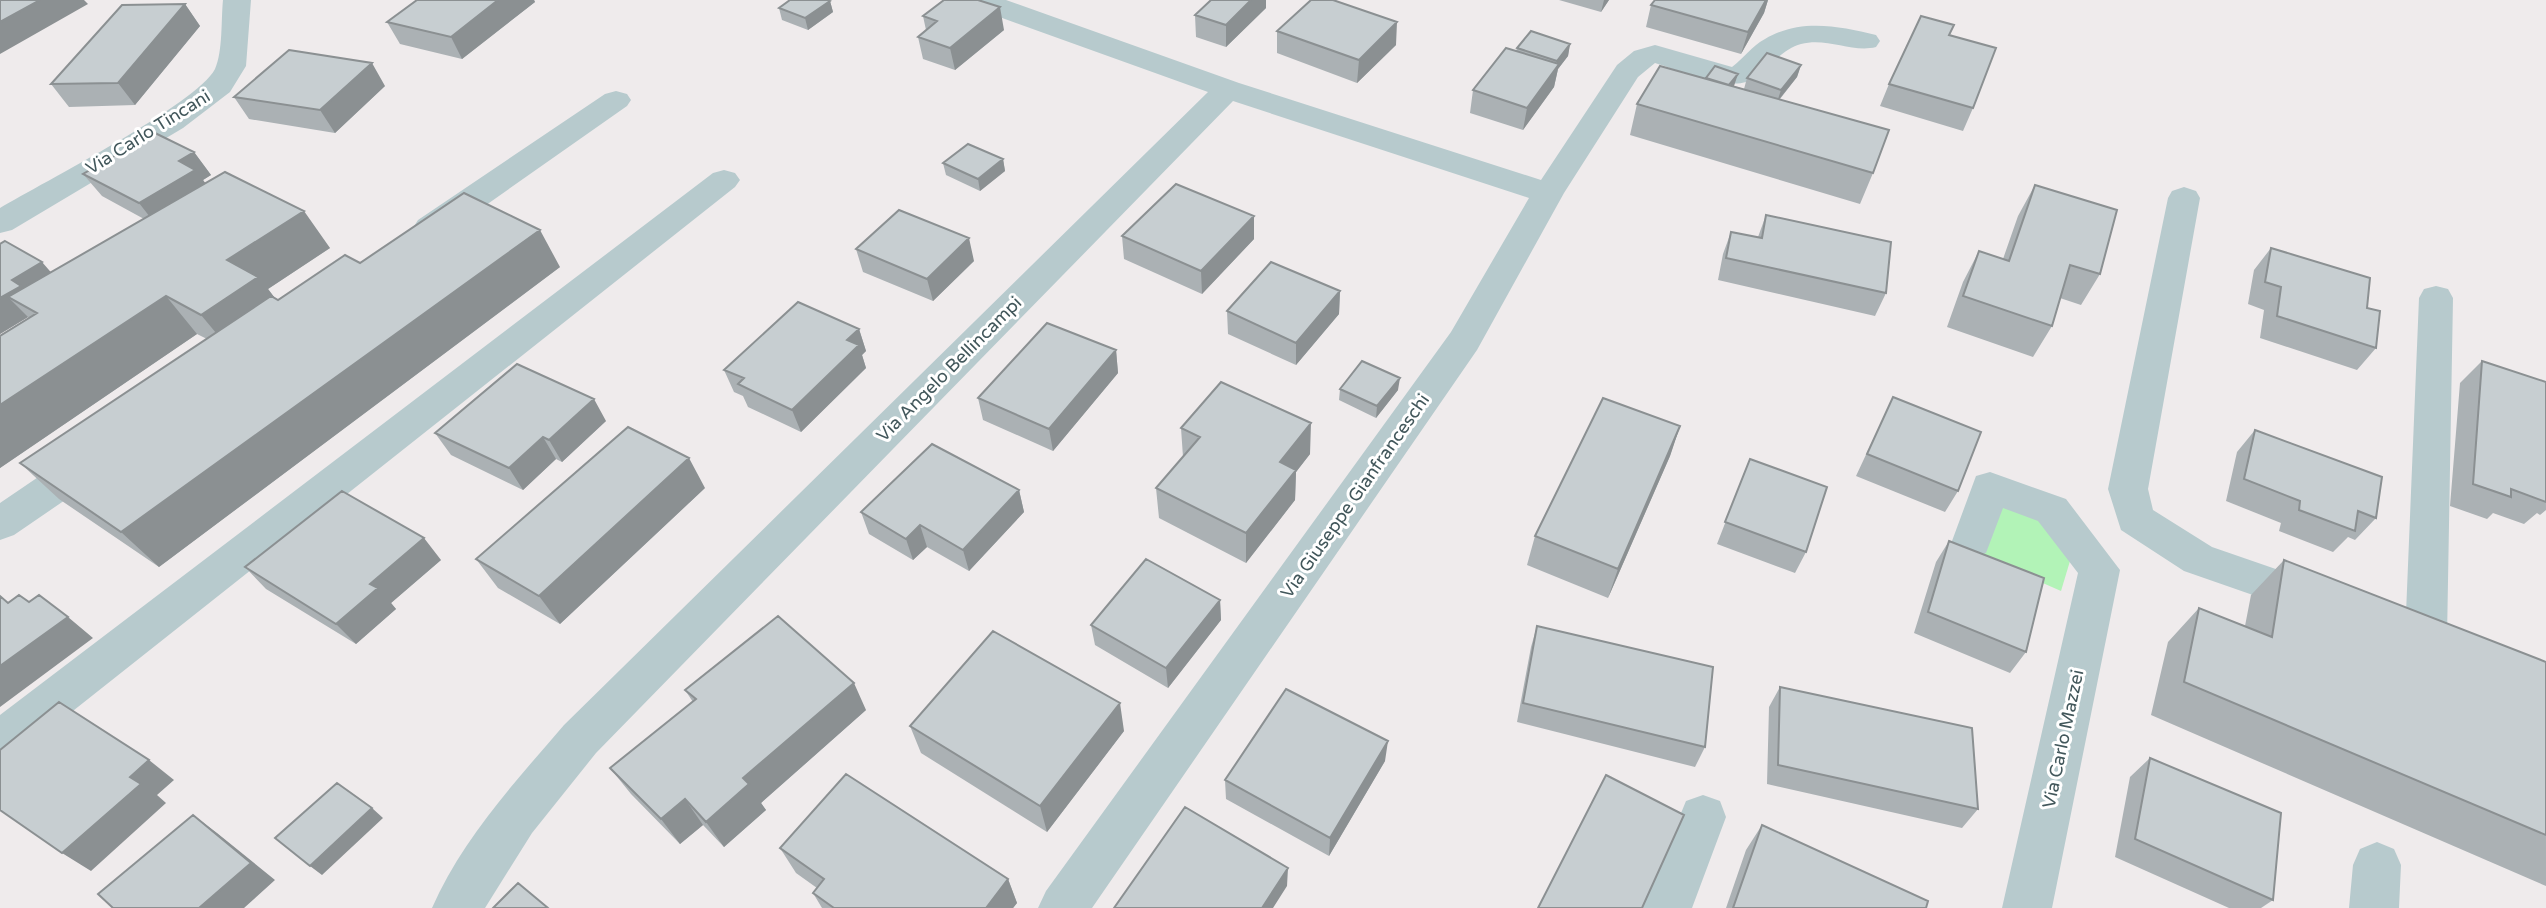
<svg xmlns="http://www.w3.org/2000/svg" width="2546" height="908" viewBox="0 0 2546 908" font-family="'Varela Round',sans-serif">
	<rect width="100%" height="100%" fill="#efebec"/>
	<path fill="#b2f3b7" d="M2000 501 2036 516 2070 561 2061 591 1979 555Z"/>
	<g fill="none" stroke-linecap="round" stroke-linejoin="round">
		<path fill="#b7cacd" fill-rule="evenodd" d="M223 0H251L246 66 230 92 183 128 12 230 0 233V208C42 183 197 104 215 69 223 51 221 20 223 0Z
			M965 0H1006L1239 83 1541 180 1617 65 1634 51 1655 45 1732 67C1744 58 1752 46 1765 39 1800 18 1839 26 1876 35L1880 41 1876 47C1852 53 1827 37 1801 44 1783 49 1772 64 1758 76 1735 96 1682 71 1655 63L1638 77 1564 193 1477 350 1092 908H1038L1046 891 1451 332 1529 198 1233 101 596 753 532 833 485 908H432C462 839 516 781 564 725L1208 92 969 6Z
			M616 91 627 94 631 100 627 106 442 236 430 239 418 236 413 228 418 220 605 94Z
			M724 170 735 173 740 180 735 187 16 756 0 762V715L713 173Z
			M2184 187 2196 191 2200 198 2148 489 2153 510 2212 547 2328 587 2334 599 2328 611 2313 616 2184 571 2121 530 2108 489 2168 198 2172 191Z
			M2436 286 2448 289 2453 298 2447 638 2441 651 2426 656 2411 651 2405 638 2419 298 2424 289Z
			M92 446 106 450 111 461 106 472 14 535 0 540V503L78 450Z
			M1990 472 2066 499 2120 570 2052 908H2002L2078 573 2038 521 2003 508 1986 553 1972 557 1958 553 1952 541 1976 476Z
			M1703 795 1720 801 1726 817 1692 908H1642L1686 801Z
			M2377 842 2394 849 2401 865 2399 908H2349L2353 865 2360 849Z"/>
	</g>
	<path fill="#abb1b4" d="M417 0H534L535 2 462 59 400 44 387 22Z
		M1559 0H1609L1601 12Z
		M1655 0H1768L1764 13 1741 54 1646 27 1651 5Z
		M830 1 833 12 808 30 782 20 779 8Z
		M185 4 200 26 135 105 69 107 51 84Z
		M1266 8 1226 47 1196 37 1195 15Z
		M923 16 1004 30 955 70 923 59 918 37 926 30Z
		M1277 31 1396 45 1357 83 1277 53Z
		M1949 35 1973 108 1963 131 1880 106 1889 84Z
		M1570 44 1568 56 1558 69 1554 87 1523 130 1470 113 1473 90 1516 51 1517 48Z
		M1801 65 1797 77 1780 99 1873 173 1860 204 1630 135 1637 104 1734 86 1744 89 1747 78Z
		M385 86 335 133 249 119 234 97Z
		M194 152 211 175 203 180 205 183 330 248 268 289 274 297 278 300 360 263 560 267 159 567 59 499 20 463 207 339 197 334 0 468V336L29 318 28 317 0 334V244L51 272 144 219 102 196 83 174Z
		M1003 159 1005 171 980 191 946 175 943 163Z
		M2035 185 2100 274 2081 305 2060 298 2052 326 2033 357 1947 327 1963 282 1979 251 2003 259 2018 216Z
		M1766 215 1886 293 1875 316 1718 280 1723 254 1731 232 1758 237Z
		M1254 216V239L1202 294 1124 259 1122 236Z
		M2271 248 2367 308 2376 348 2357 370 2260 338 2264 310 2248 304 2254 270Z
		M856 249 974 261 933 301 863 272Z
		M1340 291 1339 314 1296 365 1228 334 1227 311Z
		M859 329 866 351 862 355 866 368 801 432 748 407 743 396 734 392 724 370Z
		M1116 350 1118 373 1053 451 983 420 978 398Z
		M2482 361 2546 382V510L2540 515 2537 513 2524 524 2493 513 2487 519 2450 506 2460 383Z
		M1340 389 1398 390 1376 418 1339 400Z
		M1893 397 1958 491 1945 512 1856 476Z
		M606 421 562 462 556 459 523 490 451 455 435 433Z
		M1680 426 1670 456 1608 598 1527 565 1535 536Z
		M1181 428 1310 454 1296 472 1295 500 1246 563 1159 518 1156 488 1183 457Z
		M2255 430 2376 518 2355 540 2348 537 2333 552 2279 531 2281 523 2226 501 2237 452Z
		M1750 459 1806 552 1795 573 1717 544Z
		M705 488 560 624 498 588 476 559Z
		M1019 490 1024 512 969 571 927 547 913 560 869 534 861 512Z
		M1949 541 2026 652 2010 673 1914 633 1936 562Z
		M441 560 391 603 396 609 356 644 266 589 245 567Z
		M2284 560 2546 662V886L2151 715 2168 642 2199 608 2245 626 2251 595Z
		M1220 600 1221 620 1168 688 1095 645 1091 625Z
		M1537 626 1705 747 1695 767 1517 722 1531 647Z
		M1780 687 1978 809 1962 828 1767 784 1769 707Z
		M685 690 866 710 761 803 766 810 724 847 703 825 680 844 631 794 610 768 693 702Z
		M910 726 1124 731 1047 832 921 753Z
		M2150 758 2273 900 2261 908H2229L2115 857 2130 777Z
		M1385 761 1329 856 1226 799 1225 780Z
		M1762 825 1926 908H1726L1746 850Z
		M780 848 1008 879 1017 903 1013 908H822L813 893 817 888 796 873Z"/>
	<path fill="#8b9092" d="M40 0H84L88 4 0 54V22Z
		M498 0H534L535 2 462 59 451 37Z
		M1251 0H1266V8L1226 47V25Z
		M1604 0H1609L1601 12Z
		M1766 0H1768L1764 13 1741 54 1748 32Z
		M830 1 833 12 808 30 805 18Z
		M185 4 200 26 135 105 118 83Z
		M1000 7 1004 30 955 70 950 48Z
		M1397 22 1396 45 1357 83 1359 60Z
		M1570 44 1568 56 1558 69 1554 87 1523 130 1527 108 1555 69 1557 61Z
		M372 63 385 86 335 133 320 110Z
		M1801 65 1797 77 1777 102 1781 90Z
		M1738 74 1734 86 1725 98 1729 86Z
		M194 152 211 175 203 180 212 192 157 226 139 203 179 161Z
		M1003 159 1005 171 980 191 978 179Z
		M304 211 330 248 268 289 287 314 232 352 201 315 227 260Z
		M1254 216V239L1202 294 1201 271Z
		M540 230 560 267 159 567 121 532Z
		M969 238 974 261 933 301 927 279Z
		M42 262 62 285 8 297 28 317 0 334V298L12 280Z
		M1340 291 1339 314 1296 365V343Z
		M166 296 197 334 0 468V405Z
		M859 329 866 351 862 355 866 368 801 432 792 410 847 340Z
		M1116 350 1118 373 1053 451 1049 429Z
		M1400 378 1398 390 1376 418 1377 406Z
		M594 399 606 421 562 462 549 440Z
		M1311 423 1310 454 1296 472 1295 500 1246 563V533L1280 462Z
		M1680 426 1670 456 1608 598 1618 569Z
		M543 437 556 459 523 490 509 468Z
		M689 458 705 488 560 624 539 596Z
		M1019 490 1024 512 969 571 963 550Z
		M920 525 927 547 913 560 906 539Z
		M424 538 441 560 391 603 396 609 356 644 336 624 370 584Z
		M1220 600 1221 620 1168 688 1166 668Z
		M68 617 93 638 0 707V666Z
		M854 683 866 710 761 803 766 810 724 847 706 822 743 778Z
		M1120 703 1124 731 1047 832 1040 806Z
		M1388 741 1385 761 1329 856 1330 838Z
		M149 760 174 780 157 795 166 803 91 871 62 853 130 777Z
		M685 799 703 825 680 844 661 819Z
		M372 808 383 818 322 875 310 866Z
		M193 815 217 833 275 880 244 908H199Z
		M1288 868 1287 886 1273 908H1262Z
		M1008 879 1017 903 1013 908H986Z"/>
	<path fill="#c7ced1" stroke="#8b9092" stroke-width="2" d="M0 0H40L0 22Z
		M417 0H498L451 37 387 22Z
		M790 0H828L830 1 805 18 779 8Z
		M944 0H978L1000 7 950 48 918 37 937 21 923 16Z
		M1211 0H1251L1226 25 1195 15Z
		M1311 0H1333L1397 22 1359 60 1277 31Z
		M1655 0H1766L1748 32 1651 5Z
		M185 4 118 83 51 84 122 5Z
		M1921 16 1954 25 1949 35 1996 48 1973 108 1889 84Z
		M1531 31 1570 44 1557 61 1517 48Z
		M1506 48 1559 64 1527 108 1473 90Z
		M289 50 372 63 320 110 234 97Z
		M1767 53 1801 65 1781 90 1747 78Z
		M1660 66 1889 130 1873 173 1637 104Z
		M1715 66 1738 74 1729 85 1706 78Z
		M155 133 194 152 179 161 195 170 139 203 83 174Z
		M968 144 1003 159 978 179 943 163Z
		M225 172 304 211 227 260 258 277 201 315 166 296 0 405V336L37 313 8 297Z
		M1176 184 1254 216 1201 271 1122 236Z
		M2035 185 2117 210 2100 274 2070 265 2052 326 1963 296 1979 251 2009 261Z
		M464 193 540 230 121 532 20 463 271 296 278 300 345 255 360 263Z
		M899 210 969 238 927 279 856 249Z
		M1766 215 1891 242 1886 293 1726 258 1731 232 1762 238Z
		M5 241 42 262 12 280 21 286 0 298V244Z
		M2271 248 2370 278 2367 308 2380 311 2376 348 2277 316 2281 287 2265 282Z
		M1271 262 1340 291 1296 343 1227 311Z
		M798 302 859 329 847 340 859 345 792 410 738 384 744 378 724 370Z
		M1047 323 1116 350 1049 429 978 398Z
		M1362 361 1400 378 1377 406 1340 389Z
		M2482 361 2546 382V502L2511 489V497L2473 484Z
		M517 364 594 399 549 440 543 437 509 468 435 433Z
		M1221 382 1311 423 1280 462 1296 470 1246 533 1156 488 1200 437 1181 428Z
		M1893 397 1981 432 1958 491 1867 454Z
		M1603 398 1680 426 1618 569 1535 536Z
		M628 427 689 458 539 596 476 559Z
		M2255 430 2382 477 2376 518 2358 511 2355 531 2299 510 2300 501 2244 479Z
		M932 444 1019 490 963 550 920 525 906 539 861 512Z
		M1750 459 1827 487 1806 552 1725 522Z
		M342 491 424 538 370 584 378 588 336 624 245 567Z
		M1949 541 2044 578 2026 652 1928 612Z
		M1146 559 1220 600 1166 668 1091 625Z
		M2284 560 2546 662V835L2184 682 2199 608 2272 637Z
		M19 595 29 602 39 595 68 617 0 666V596L8 603Z
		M778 616 854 683 743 778 749 784 706 822 685 799 661 819 610 768 696 699 685 690Z
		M1537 626 1713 667 1705 747 1523 703Z
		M993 631 1120 703 1040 806 910 726Z
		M1780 687 1972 728 1978 809 1778 765Z
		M1286 689 1388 741 1330 838 1225 780Z
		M59 702 149 760 130 777 141 784 62 853 0 810V750Z
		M2150 758 2281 813 2273 900 2135 839Z
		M846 774 1008 879 986 908H834L813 893 824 879 780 848Z
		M1606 775 1684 815 1642 908H1538Z
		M337 783 372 808 310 866 275 838Z
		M1185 807 1288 868 1262 908H1114Z
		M193 815 251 863 199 908H113L98 894Z
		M1762 825 1928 901 1926 908H1733Z
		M518 883 548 908H493Z"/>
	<g text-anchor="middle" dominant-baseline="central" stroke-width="6" stroke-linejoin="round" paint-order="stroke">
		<g font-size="18" fill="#42575b" stroke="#fff">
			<text transform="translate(148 132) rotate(-32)">Via Carlo Tincani</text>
			<text transform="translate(949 369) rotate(-45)">Via Angelo Bellincampi</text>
			<text transform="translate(1355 496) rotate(-55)">Via Giuseppe Gianfranceschi</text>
			<text transform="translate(2063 739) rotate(-78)">Via Carlo Mazzei</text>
		</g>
	</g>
</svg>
